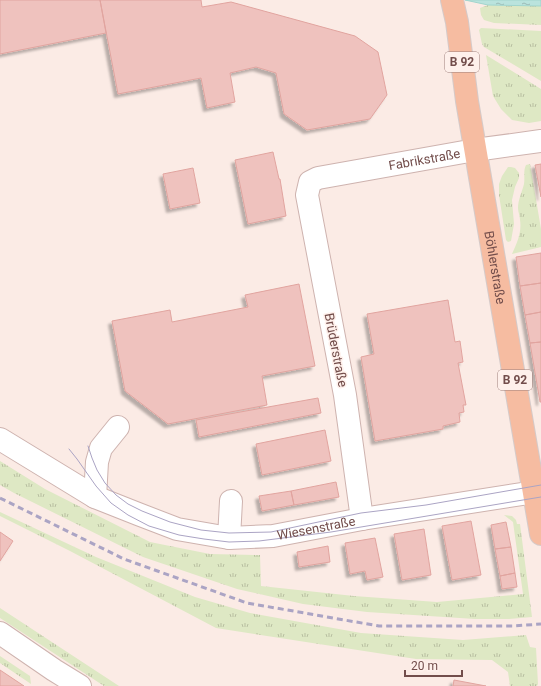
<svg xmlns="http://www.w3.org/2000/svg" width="541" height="686" viewBox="0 0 541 686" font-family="Roboto,sans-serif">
	<defs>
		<pattern id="grass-tufts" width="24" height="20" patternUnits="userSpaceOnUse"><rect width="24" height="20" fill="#dee8c4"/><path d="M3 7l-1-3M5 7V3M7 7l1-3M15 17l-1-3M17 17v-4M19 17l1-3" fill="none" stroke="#b8bea1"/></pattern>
		<pattern id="water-ripples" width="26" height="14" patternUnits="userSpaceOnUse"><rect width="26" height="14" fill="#bae3dd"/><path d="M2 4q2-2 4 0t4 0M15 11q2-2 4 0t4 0" fill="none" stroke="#9cbab5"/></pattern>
		<filter id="shadow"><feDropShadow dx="-3.5" dy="3.5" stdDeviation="1" flood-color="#0004"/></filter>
	</defs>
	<rect width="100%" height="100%" fill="#fbebe5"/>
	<path fill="url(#grass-tufts)" d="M488 5 541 6V25L494 23 484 20 481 15 480 8Z
		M481 28 541 31V81L484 47 482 44 479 30Z
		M486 55 541 89V121L529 123 512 120 501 109 493 96Z
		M530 164 541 229V247L512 254C517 243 522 232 520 220 520 216 518 212 518 208 518 200 522 192 524 184 525 177 523 171 526 165Z
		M508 167H511L515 168 519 173V178L515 187 512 200 514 224 511 241 508 242 506 240 499 195V184L502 176Z
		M0 461 45 489 150 542 210 554 260 555 261 586 354 596 437 602 523 594 513 522 504 515 512 516 516 520 517 524H520L532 617 509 619H475L367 612 303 604 237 589 143 557 14 493 0 485Z
		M0 512 96 557 195 597 250 613 361 633 463 640 526 635 530 647 536 648 538 684 537 686H510L508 672 492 660 416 659 216 628 70 551 0 516Z
		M0 608 119 686H104L0 618Z
		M0 656 30 676 31 684 0 663Z"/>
	<path fill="url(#water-ripples)" stroke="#a1d5cd" d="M465 0H541V6L488 5Z"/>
	<path fill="#efc2be" stroke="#e1a49f" filter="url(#shadow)" d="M0 0H100L106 33 0 54Z
		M100 0H201L202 7 231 2 355 36 378 52 387 95 370 119 307 130 284 114 276 73 256 67 230 73 235 102 207 108 201 78 118 94Z
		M273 152 279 179H280L286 216 248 224 235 160Z
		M541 164V197L535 165Z
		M193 168 200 203 170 209 163 174Z
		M541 253V283L520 286 516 257Z
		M541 283V312L525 315 520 286Z
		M299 284 315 366 262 376 267 405 168 424 125 391 112 321 170 310 172 322 248 307 245 295Z
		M448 300 455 342 460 341 463 362 458 363 466 405H463L464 412 459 413 460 422 443 426V429L375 441 361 357 374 354 367 314Z
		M541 312V342L530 343 525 315Z
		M541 342V402H540L530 343Z
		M318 398 321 413 199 437 196 420Z
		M325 430 331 461 262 475 256 444Z
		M336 482 339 497 294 505 291 491Z
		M291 491 294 505 262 511 259 496Z
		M471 521 481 575 452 580 442 526Z
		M506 522 511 547 495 549 491 525Z
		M424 529 431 575 402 580 394 534Z
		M0 532 13 541 0 561Z
		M375 538 383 577 367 580 365 571 350 574 345 543Z
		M328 546 330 562 299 567 297 552Z
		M511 547 515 573 500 576 495 549Z
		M515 573 517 587 502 589 500 576Z
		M0 670 24 686H0Z
		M454 680 486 686H453Z"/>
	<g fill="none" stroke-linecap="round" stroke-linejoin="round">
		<defs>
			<g id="minor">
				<path id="s1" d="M0 439 95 497 138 514 177 529 229 538 273 536 362 519 541 491"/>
				<path d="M95 497 97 462 101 448 118 427"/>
				<path id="s2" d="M362 519 345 395 307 195 310 182 318 178 475 150 541 141"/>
				<path d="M229 538 231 501"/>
				<path d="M0 633 54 670 80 686"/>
			</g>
			<g id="major">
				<path id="s3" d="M452 0 457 22 467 101 541 534"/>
			</g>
		</defs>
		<use href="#minor" stroke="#ceb3af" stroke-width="24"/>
		<use href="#major" stroke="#d5cac9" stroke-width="24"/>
		<use href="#minor" stroke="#fff" stroke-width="22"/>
		<use href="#major" stroke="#f6bca1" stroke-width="22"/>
		<path stroke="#aba4c4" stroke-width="1" d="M88 446 92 458 97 470 105 483 116 495 128 504 142 511 170 522 201 530 229 533 271 532 361 513 426 505 541 485
			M69 449 77 459 96 486 111 503 128 515 149 526 179 535 204 539 229 542 259 541 331 532 541 497"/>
		<path stroke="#aba4c4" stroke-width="3" stroke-dasharray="6 4" stroke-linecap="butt" d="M0 498 124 559 247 603 379 626H513L541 624"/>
	</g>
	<g text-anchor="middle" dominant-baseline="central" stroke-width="3" stroke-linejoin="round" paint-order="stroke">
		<g fill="#fef0eb" stroke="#9c7e7b" stroke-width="1">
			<rect x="445" y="52" width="34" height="20" rx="3"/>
			<rect x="498" y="370" width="34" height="20" rx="3"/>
		</g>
		<g font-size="12" font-weight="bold" fill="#724d4b">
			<text x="462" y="62">B 92</text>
			<text x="515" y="380">B 92</text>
		</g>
		<g font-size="13" fill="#724d4b" stroke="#fef0eb">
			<text stroke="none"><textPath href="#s2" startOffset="459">Fabrikstraße</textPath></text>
			<text stroke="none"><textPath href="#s3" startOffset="271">Böhlerstraße</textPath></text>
			<text transform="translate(336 350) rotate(79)">Brüderstraße</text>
			<text stroke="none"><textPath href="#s1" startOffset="340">Wiesenstraße</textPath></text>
		</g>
	</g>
	<path d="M405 670v6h57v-6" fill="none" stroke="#724d4b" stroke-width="2"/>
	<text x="411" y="670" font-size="12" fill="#724d4b" stroke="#fef0eb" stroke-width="3" paint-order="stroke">20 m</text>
</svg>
